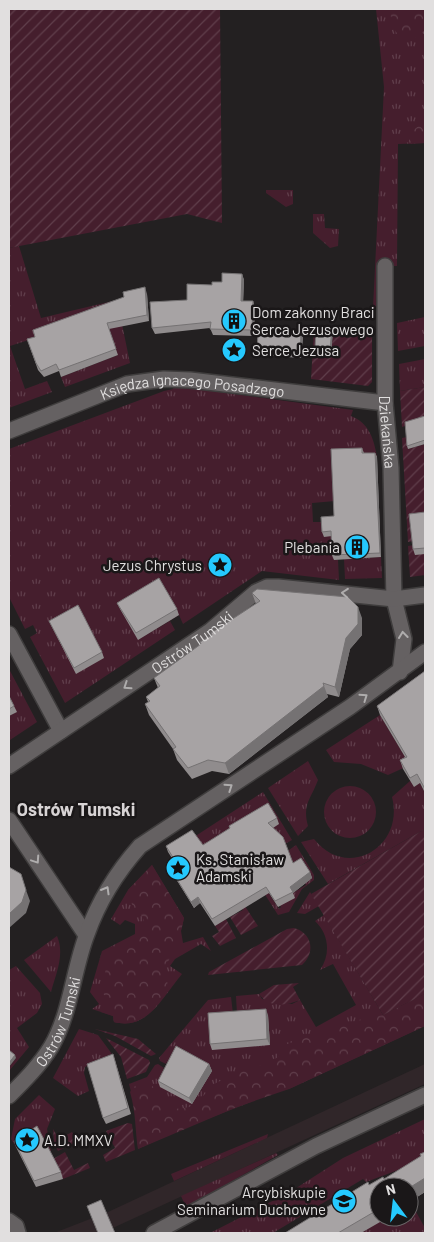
<svg xmlns="http://www.w3.org/2000/svg" width="434" height="1242" viewBox="0 0 434 1242" font-family="Barlow,sans-serif">
	<defs>
		<pattern id="grass-tufts" width="24" height="20" patternUnits="userSpaceOnUse" patternTransform="scale(1.25)"><rect width="24" height="20" fill="#451e2d"/><path d="M3 7l-1-3M5 7V3M7 7l1-3M15 17l-1-3M17 17v-4M19 17l1-3" fill="none" stroke="#603e4b"/></pattern>
		<pattern id="forest-crowns" width="20" height="18" patternUnits="userSpaceOnUse" patternTransform="scale(1.25)"><rect width="20" height="18" fill="#451e2d"/><path d="M2 6a3 3 0 1 1 6 0M12 15a3 3 0 1 1 6 0" fill="none" stroke="#603e4b"/></pattern>
		<pattern id="garden-furrows" width="10" height="10" patternUnits="userSpaceOnUse" patternTransform="scale(1.25)"><rect width="10" height="10" fill="#451e2d"/><path d="M-1 1l2-2M0 10L10 0M9 11l2-2" fill="none" stroke="#603e4b"/></pattern>
	</defs>
	<rect width="100%" height="100%" fill="#232021"/>
	<path fill="#302629" d="M425 1064V1084L115 1227 100 1233H54L108 1212Z"/>
	<path fill="url(#grass-tufts)" d="M376 9H425V143L398 144 397 266H379L377 308H373L384 87Z
		M266 190H293V204L286 207 266 193Z
		M313 214H324L325 228 339 229 338 246 330 248 313 233Z
		M19 246 41 318 117 300 130 363 65 387 61 377 118 355 35 338 10 346 25 389 47 381 52 392 9 408V248Z
		M425 317V346L398 351 397 323Z
		M425 359V387L400 391 399 364Z
		M174 386 353 410 351 416C369 423 374 439 377 457L364 458 335 501 312 503 313 522H323L333 536 334 559 338 560 339 580 262 571 183 624 179 615 138 640 170 621 175 630 65 703 30 637 37 633 33 625 25 629 9 597V449L164 391 173 389Z
		M381 557 382 578 345 579 344 559Z
		M9 669 37 722 10 740 9 716 16 712 9 698Z
		M380 715 410 765 388 775 361 764 334 762 326 750Z
		M308 761 318 780C311 799 302 804 308 826L298 836 268 788Z
		M410 781 420 783 425 793V829L328 884 301 842 314 839C347 881 405 847 392 797Z
		M324 812a26 26 0 1 1 52 0a26 26 0 1 1-52 0Z
		M263 792 292 840 285 844 206 852 194 837Z
		M296 845 314 875V880L302 889 289 912 278 915 257 882 251 865 279 909 281 907 278 902 306 885 289 857V850Z
		M152 865 184 918 181 931 183 943 203 937 211 951 201 944 175 959 170 966 182 974C163 996 148 1031 114 1022L113 1016 92 1009 99 1004 90 992 102 951 135 934V924L125 920 120 925 111 919 128 890Z
		M310 892 319 906 305 914 297 913Z
		M324 915 383 1015 425 994V1026L289 1089 253 1094 251 1102 184 1128 138 1149 136 1111 129 1084 147 1077 155 1065 158 1064 164 1068 163 1070 200 1091 211 1071 167 1062 166 1064 160 1061 159 1058 208 1000 231 997 233 1014H237L236 996 259 994 262 999 292 1004 300 1000 316 1027 356 1005 333 964 320 970C331 954 329 934 315 921Z
		M57 936C65 954 56 974 51 992L24 960Z
		M16 966 40 993 42 1004 37 1013 17 1028 29 1047 9 1071V1067L16 1058 9 1052V970Z
		M79 1029 98 1035 112 1054 85 1067 84 1073 89 1091 78 1096 53 1078Z
		M39 1095 55 1109 47 1129 51 1151 49 1152 39 1133 16 1147 11 1139 15 1119Z
		M425 1119V1160L366 1182 363 1179 273 1233H210L290 1192 343 1158Z
		M268 1134 267 1138 174 1181 171 1174Z
		M276 1153 278 1155 186 1207 181 1196Z
		M410 1201 425 1228V1233H361L386 1217H409Z"/>
	<path fill="url(#forest-crowns)" d="M425 9V30L415 38 401 39 392 26 390 9Z
		M425 121V143L408 144 412 131Z
		M152 865 184 918C180 937 175 952 164 968L169 990C154 1009 142 1029 114 1022L113 1016 101 1012 105 1001 102 984 108 961C128 949 140 943 144 918L133 908 128 890Z
		M425 994V1026L289 1089 237 1107 138 1149C135 1130 136 1112 130 1092 147 1067 159 1095 167 1107L180 1109 193 1106 216 1083 244 1069 268 1064 278 1057 284 1045 362 1019 383 1015Z"/>
	<path fill="url(#garden-furrows)" d="M9 9H220L222 223 187 214 9 248Z
		M314 329 317 330 316 352 331 353 333 331 347 338 372 333V382L368 386 311 379Z
		M425 387V419L402 427 400 391Z
		M407 437 408 449 425 444V518L414 541 408 542 402 438Z
		M414 545 425 554V575L410 577 408 546Z
		M425 829V994L383 1015 311 894Z
		M225 882 237 894 258 926 241 935 230 917 243 910Z
		M226 919 236 938 220 946 212 936 219 932 215 926Z
		M294 928C312 933 316 952 302 965L208 975 209 972 287 929Z
		M299 983 293 987 300 1000C286 1006 269 1008 259 994L274 985Z
		M95 1029 138 1039 156 1054 151 1056 115 1036Z
		M106 1038 149 1060 150 1063 146 1072 127 1079 121 1057Z
		M128 1123 132 1124 135 1150 106 1162 103 1155 115 1148 106 1131Z
		M53 1129 59 1139 72 1132 78 1141 58 1151 54 1143Z
		M65 1152 74 1170 88 1163 90 1168 63 1179 53 1159Z"/>
	<g fill="none" stroke-linecap="round" stroke-linejoin="round">
		<defs>
			<g id="street">
				<path id="s1" d="M385 266V403L391 468 394 599 404 639 400 672"/>
				<path id="s2" d="M9 431 127 384 164 379 190 380 385 403"/>
				<path d="M9 634 61 731"/>
				<path id="s3" d="M9 766 210 631 256 592 267 587H278L394 599 425 595"/>
				<path d="M9 820 86 935"/>
				<path id="s4" d="M9 1096C24 1081 40 1065 51 1047 71 1013 73 970 87 934 99 900 116 873 140 846L350 707 425 652"/>
				<path d="M9 1221 16 1226 18 1233"/>
			</g>
			<path id="secondary" d="M154 1233 316 1146 425 1095"/>
		</defs>
		<use href="#street" stroke="#3f3d3d" stroke-width="18"/>
		<use href="#secondary" stroke="#3f3d3d" stroke-width="18"/>
		<use href="#street" stroke="#656162" stroke-width="15"/>
		<use href="#secondary" stroke="#656162" stroke-width="15"/>
	</g>
	<path fill="#908c8d" d="M242 274 244 280 243 301H253L255 308 254 336 213 335 210 328 155 334 152 328 187 300 212 285 222 282Z
		M147 294 149 321 109 329 118 355 61 377 59 371 44 377 38 370 27 339 35 337Z
		M333 331 331 353 316 352 315 349Z
		M303 337 301 358 258 355 257 352Z
		M425 416V444L408 449 407 446Z
		M362 448 364 453H375L377 457 381 557 334 560 332 555V536L324 537 322 532 334 516Z
		M425 512V554L415 555 413 549Z
		M252 593 362 618V635L350 649 339 697 327 694 328 697 229 774 212 771 192 779 177 760 173 749 149 715 145 704 148 702 146 697 158 688 154 678 256 604Z
		M117 603 177 609 179 615 138 640 120 609Z
		M49 621 102 652 104 658 76 674 52 627Z
		M425 671V793L420 783 414 787 403 769 400 760 405 757 380 715 377 706Z
		M9 696 17 712 9 716Z
		M277 818 279 824 273 828 293 863 310 872 312 878 293 893 295 898 278 907 269 893 215 926 200 903 194 908 176 879 173 873 179 869 168 852 166 846 203 845 230 829 229 826Z
		M268 1015 270 1045 212 1050 210 1044Z
		M113 1054 131 1114 106 1124 103 1118Z
		M209 1064 212 1071 192 1104 160 1087 158 1081Z
		M14 1141 61 1172 63 1179 36 1187 16 1147Z
		M425 1152V1192L409 1202 379 1187V1217H386L387 1218 361 1233H285L369 1185 384 1179 421 1157Z"/>
	<path fill="#757273" d="M242 274 244 280 243 307 241 301Z
		M145 287 147 294 149 321 147 315Z
		M253 301 255 308 254 336 252 330Z
		M332 327 333 331 331 353 330 350Z
		M301 334 303 337 301 358 300 355Z
		M375 453 377 457 381 557 380 553Z
		M358 607 362 618V635L350 649 339 697 335 687 346 638Z
		M323 683 328 697 229 774 225 763Z
		M310 872 312 878 293 893 290 887Z
		M26 890 30 901 26 913 9 928V914Z
		M198 897 200 903 194 908 191 902Z
		M266 1009 268 1015 270 1045 267 1039Z
		M15 1055 16 1058 9 1067V1063Z
		M209 1064 212 1071 192 1104 189 1098Z
		M425 1178V1192L409 1202V1188Z"/>
	<path fill="#a7a3a4" stroke="#757273" d="M222 273 242 274 241 301H253L252 330 210 329 211 322 152 328 150 302 187 300V284L212 285V282H222Z
		M145 287 147 315 107 323 116 349 59 370 56 364 41 371 36 363 27 339 35 337 33 330 124 297 123 292Z
		M316 326 332 327 330 350 315 349Z
		M258 331 301 334 300 355 257 352Z
		M425 416V440L407 446 405 422Z
		M362 448V453H375L380 553 332 555 331 531 322 532 321 517 334 516 331 449Z
		M425 512V548L413 549 409 514Z
		M159 578 177 609 136 633 117 603Z
		M257 589 348 597 358 607V624L346 638 335 687 323 683 324 686 225 763 208 760 188 768 173 749 176 747 145 704 150 701 146 697 160 686 154 678 201 644 200 642 212 635 211 633 260 601 252 593Z
		M78 605 102 652 74 668 49 621Z
		M425 671V789L417 774 410 778 400 760 407 757 377 706Z
		M9 696 14 706 9 709Z
		M268 803 277 818 268 823 283 837 293 863 301 858 310 872 290 887 293 892 275 901 266 887 212 919 198 897 191 902 173 873 180 869 166 846 192 830 203 845 230 828 229 826Z
		M9 867 21 874 26 890 22 902 9 914Z
		M266 1009 267 1039 210 1044 208 1013Z
		M176 1046 209 1064 189 1098 158 1081Z
		M9 1050 15 1055 9 1063Z
		M113 1054 128 1108 103 1118 87 1064Z
		M37 1126 61 1172 34 1181 14 1141Z
		M425 1152V1178L409 1188V1187H379V1209L338 1233H285L368 1182 369 1185 383 1177 384 1179 421 1156 420 1154Z
		M101 1200 115 1233H98L87 1206Z"/>
	<defs><path id="oneway-chevron" d="M-2-3.5L2.5 0L-2 3.5" fill="none" stroke-width="1.6" stroke-linecap="round" stroke-linejoin="round" transform="scale(1.25)"/></defs>
	<g stroke="#afadad">
		<use href="#oneway-chevron" transform="translate(345 593) rotate(-175)"/>
		<use href="#oneway-chevron" transform="translate(403 635) rotate(-97)"/>
		<use href="#oneway-chevron" transform="translate(127 686) rotate(146)"/>
		<use href="#oneway-chevron" transform="translate(364 697) rotate(-35)"/>
		<use href="#oneway-chevron" transform="translate(229 787) rotate(-34)"/>
		<use href="#oneway-chevron" transform="translate(36 860) rotate(56)"/>
		<use href="#oneway-chevron" transform="translate(106 890) rotate(-60)"/>
	</g>
	<defs>
		<symbol id="building-disc" viewBox="-11 -11 22 22"><circle r="9.5" fill="#25c9fe" stroke="#1a1718"/><path d="M-4-6H4V6H1V3H-1V6H-4ZM-2.5-4.3h1.7v1.8h-1.7ZM.8-4.3h1.7v1.8H.8ZM-2.5-1h1.7V.8h-1.7ZM.8-1h1.7V.8H.8Z" fill="#111"/></symbol>
		<symbol id="sight-disc" viewBox="-11 -11 22 22"><circle r="9.5" fill="#25c9fe" stroke="#1a1718"/><path d="M0-6L1.8-2.2L6-1.7L2.9 1.2L3.7 5.4L0 3.3L-3.7 5.4L-2.9 1.2L-6-1.7L-1.8-2.2Z" fill="#111"/></symbol>
		<symbol id="university-disc" viewBox="-11 -11 22 22"><circle r="9.5" fill="#25c9fe" stroke="#1a1718"/><path d="M0-5L7-2L0 1L-7-2ZM-4 1L0 2.5L4 1V4Q0 6-4 4Z" fill="#111"/></symbol>
	</defs>
	<g fill-rule="evenodd">
		<use href="#building-disc" x="220" y="307" width="28" height="28"/>
		<use href="#sight-disc" x="220" y="336" width="28" height="28"/>
		<use href="#building-disc" x="343" y="533" width="28" height="28"/>
		<use href="#sight-disc" x="206" y="551" width="28" height="28"/>
		<use href="#sight-disc" x="164" y="854" width="28" height="28"/>
		<use href="#sight-disc" x="13" y="1126" width="28" height="28"/>
		<use href="#university-disc" x="330" y="1187" width="28" height="28"/>
	</g>
	<g text-anchor="middle" dominant-baseline="central" stroke-width="5" stroke-linejoin="round" paint-order="stroke">
		<g font-size="15" fill="#e1dfdf" stroke="#1a1718" text-anchor="start">
			<text x="252" y="312">Dom zakonny Braci<tspan x="252" dy="17">Serca Jezusowego</tspan></text>
			<text x="252" y="350">Serce Jezusa</text>
			<text x="340" y="547" text-anchor="end">Plebania</text>
			<text x="202" y="565" text-anchor="end">Jezus Chrystus</text>
			<text x="196" y="859">Ks. Stanisław<tspan x="196" dy="17">Adamski</tspan></text>
			<text x="44" y="1140">A.D. MMXV</text>
			<text x="326" y="1192" text-anchor="end">Arcybiskupie<tspan x="326" dy="17">Seminarium Duchowne</tspan></text>
		</g>
		<g font-size="15" fill="#e1dfdf" stroke="#1a1718">
			<text stroke="none"><textPath href="#s2" startOffset="192">Księdza Ignacego Posadzego</textPath></text>
			<text stroke="none"><textPath href="#s1" startOffset="166">Dziekańska</textPath></text>
			<text stroke="none"><textPath href="#s3" startOffset="221">Ostrów Tumski</textPath></text>
			<text stroke="none"><textPath href="#s4" startOffset="91">Ostrów Tumski</textPath></text>
		</g>
		<g font-size="18" font-weight="bold" fill="#d7d3d4" stroke="#1a1718">
			<text x="76" y="809">Ostrów Tumski</text>
		</g>
	</g>
	<rect width="434" height="1242" fill="none" stroke="#e1dfdf" stroke-width="20"/>
	<g transform="translate(394 1202) rotate(345)"><circle r="24" fill="#1a1718" stroke="#6a6768"/>
	<path d="M0-4L9 19L0 12L-9 19Z" fill="#25c9fe"/>
	<text y="-8" font-size="14" font-weight="bold" text-anchor="middle" fill="#e1dfdf">N</text>
	</g>
</svg>
